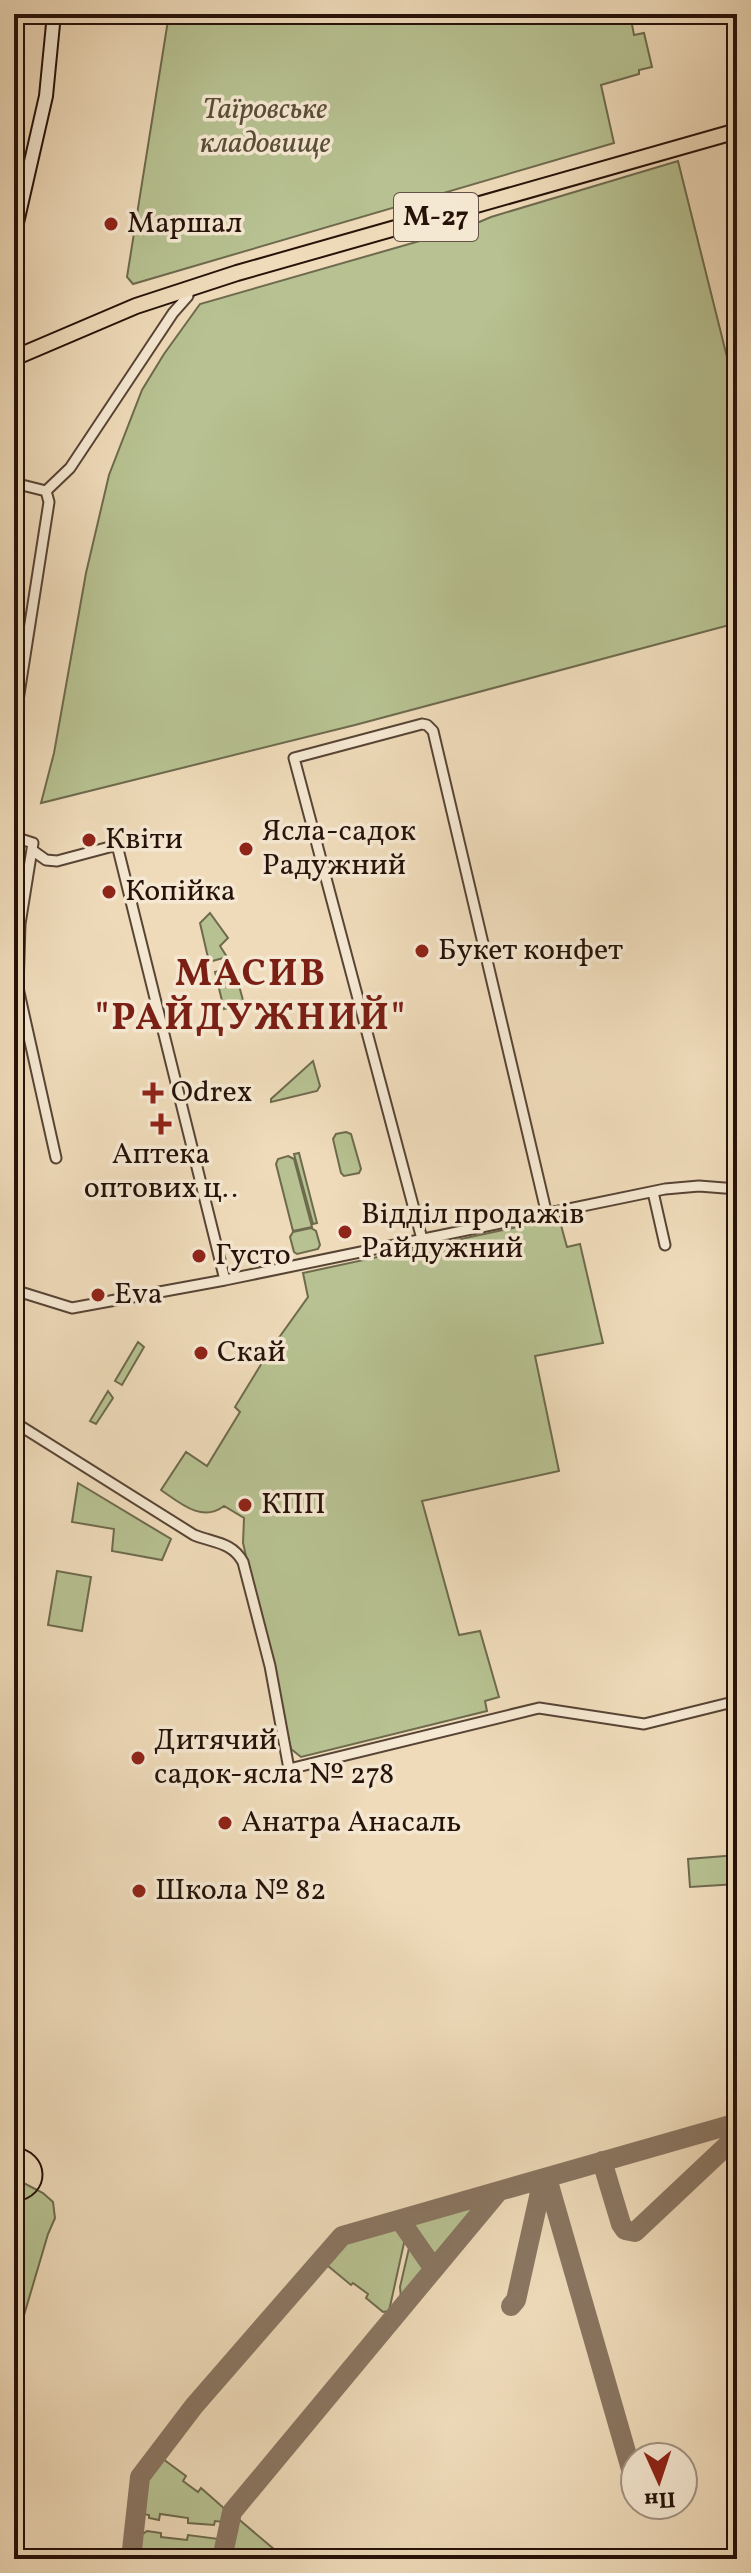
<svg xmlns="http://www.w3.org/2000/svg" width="751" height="2573" viewBox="0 0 751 2573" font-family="Vollkorn,serif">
	<rect width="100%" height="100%" fill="#efdbba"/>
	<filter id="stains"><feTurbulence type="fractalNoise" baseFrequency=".0025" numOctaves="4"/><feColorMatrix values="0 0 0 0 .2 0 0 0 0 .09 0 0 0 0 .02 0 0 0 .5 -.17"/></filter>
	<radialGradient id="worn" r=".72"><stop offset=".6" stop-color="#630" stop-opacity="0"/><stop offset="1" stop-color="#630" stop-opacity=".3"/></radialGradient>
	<path fill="#b7c191" stroke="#6e6a4d" stroke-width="2" d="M169 14H630L634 35 644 33 652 67 639 70V74L601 85 614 143 133 284 127 277Z
		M678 161 737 397V623L355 725 41 803 54 753 86 573 109 475 142 390 164 354 200 304 465 228 491 217Z
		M210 913 228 938 220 946 227 957 209 962 200 923Z
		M234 967 244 1004 224 1009 215 972Z
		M313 1061 320 1086 317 1091 271 1102V1099Z
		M346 1132 351 1134 361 1169 359 1173 344 1176 341 1173 333 1139 336 1134Z
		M299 1153 317 1223 313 1224 294 1154Z
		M288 1156 294 1159 312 1227 293 1231 276 1164 278 1159Z
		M559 1218 567 1247 580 1244 603 1343 535 1356 559 1471 422 1501 459 1635 480 1631 499 1697 485 1701 487 1711 301 1757 291 1749 243 1543 244 1518 224 1506C202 1523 180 1503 161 1490L186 1452 207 1466 240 1412 235 1407 268 1353 308 1297 303 1273Z
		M311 1228 316 1231 320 1245 318 1249 297 1254 294 1252 290 1237 293 1232Z
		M138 1342 144 1347 122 1385 115 1381Z
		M108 1391 113 1398 96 1424 90 1421Z
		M78 1483 171 1539 162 1560 112 1551 114 1529 72 1522Z
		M57 1571 91 1577 82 1631 48 1625Z
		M737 1855V1884L690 1887 688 1859Z
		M14 2178 43 2193 53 2202 55 2218 48 2234 22 2322 14 2321Z
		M476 2205 477 2207 434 2258 412 2227 413 2224Z
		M396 2227 404 2238V2243L389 2311 383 2312 366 2298 368 2294 353 2283 351 2285 328 2266 327 2261C349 2235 365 2235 396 2227Z
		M410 2244 426 2267 401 2298 400 2287Z
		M163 2459 186 2476 183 2481 198 2492 201 2488 226 2510 223 2522 215 2521 214 2525 188 2523V2518L160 2514 159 2520 149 2518V2515L143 2514 146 2480Z
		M236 2517 275 2550 281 2559H228Z
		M147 2531 161 2533V2537L187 2540 188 2535 219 2539 214 2559H139L140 2536Z"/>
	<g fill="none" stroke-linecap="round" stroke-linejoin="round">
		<path stroke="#8a7662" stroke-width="20" d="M602 2161 621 2224 625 2230 635 2232 737 2136
			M547 2178 635 2483
			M400 2220 434 2269
			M511 2306 516 2300 543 2179
			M131 2559 140 2477 194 2406 342 2236 737 2123
			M222 2559 232 2512 498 2192"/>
		<defs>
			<path id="street" d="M14 483 46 491 49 502 14 726
				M46 491 70 468 173 313 188 296V289
				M14 837 33 843 20 924 18 988 56 1158
				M32 850 46 860 57 861 117 845 225 1280
				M653 1192 665 1245
				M422 1239 294 758 422 724 427 725 433 731 547 1215
				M14 1290 72 1308 225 1280 665 1189 699 1186 737 1189
				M14 1422 194 1535C214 1543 232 1542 243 1562L270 1666 289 1769 539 1708 644 1724 737 1701"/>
			<path id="secondary" d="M14 236 46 96 54 14"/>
			<path id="primary" d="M14 358 136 306 237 273 737 131"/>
		</defs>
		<use href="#street" stroke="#584435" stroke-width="13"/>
		<use href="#secondary" stroke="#261209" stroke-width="16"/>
		<use href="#primary" stroke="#261209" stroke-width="18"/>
		<use href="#street" stroke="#f5e8d2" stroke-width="9"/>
		<use href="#secondary" stroke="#f5e8d2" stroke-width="12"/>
		<use href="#primary" stroke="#efdbba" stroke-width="14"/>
		<path stroke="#261209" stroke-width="2" d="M14 2147C51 2151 53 2197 14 2202"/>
	</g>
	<g fill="#8f2418" stroke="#f5e8d2" stroke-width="3">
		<circle cx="111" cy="224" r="8"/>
		<circle cx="89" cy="840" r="8"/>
		<circle cx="246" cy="849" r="8"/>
		<circle cx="109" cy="892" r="8"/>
		<circle cx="422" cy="951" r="8"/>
		<path d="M149 1081h8v8h8v8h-8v8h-8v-8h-8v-8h8z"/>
		<path d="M157 1112h8v8h8v8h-8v8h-8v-8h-8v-8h8z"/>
		<circle cx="345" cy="1232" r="8"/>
		<circle cx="199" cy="1256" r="8"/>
		<circle cx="98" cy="1295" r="8"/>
		<circle cx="201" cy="1353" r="8"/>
		<circle cx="245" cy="1505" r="8"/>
		<circle cx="138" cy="1758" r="8"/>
		<circle cx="225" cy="1823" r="8"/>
		<circle cx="139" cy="1891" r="8"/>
	</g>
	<g text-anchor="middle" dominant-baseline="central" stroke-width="7" stroke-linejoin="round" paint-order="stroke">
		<rect fill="#f5e8d2" stroke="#645245" stroke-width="2" x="394" y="193" width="84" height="48" rx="6"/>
		<g font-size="28" font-weight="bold" fill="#261209">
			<text x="436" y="217">М-27</text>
		</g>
		<g font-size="30" font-style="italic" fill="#594f39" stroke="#f5e8d2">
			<text x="265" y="110">Таїровське<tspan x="265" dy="34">кладовище</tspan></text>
		</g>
		<g font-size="30" fill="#261209" stroke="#f5e8d2" text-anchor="start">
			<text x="127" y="224">Маршал</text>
			<text x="262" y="832">Ясла-садок<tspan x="262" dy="34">Радужний</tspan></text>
			<text x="105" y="840">Квіти</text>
			<text x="125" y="892">Копійка</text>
			<text x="438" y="951">Букет конфет</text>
			<text x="171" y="1093">Odrex</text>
			<text x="161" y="1155" text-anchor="middle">Аптека<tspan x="161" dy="34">оптових ц‥</tspan></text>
			<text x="361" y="1215">Відділ продажів<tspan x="361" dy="34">Райдужний</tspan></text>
			<text x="215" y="1256">Густо</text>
			<text x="114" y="1295">Eva</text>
			<text x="217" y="1353">Скай</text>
			<text x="261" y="1505">КПП</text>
			<text x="154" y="1741">Дитячий<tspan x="154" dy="34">садок-ясла № 278</tspan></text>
			<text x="241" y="1823">Анатра Анасаль</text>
			<text x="155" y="1891">Школа № 82</text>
		</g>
		<g font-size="38" font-weight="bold" letter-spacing="2" fill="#7a1f14" stroke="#f5e8d2">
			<text x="251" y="975">МАСИВ<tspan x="251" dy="44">"РАЙДУЖНИЙ"</tspan></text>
		</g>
	</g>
	<rect width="751" height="2573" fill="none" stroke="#efdbba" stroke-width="48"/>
	<rect x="16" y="16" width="719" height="2541" fill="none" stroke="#261209" stroke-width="4"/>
	<rect x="24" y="24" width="703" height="2525" fill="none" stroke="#261209" stroke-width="2"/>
	<g transform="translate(659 2481) rotate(177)"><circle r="38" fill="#f5e8d2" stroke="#a29282" stroke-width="2"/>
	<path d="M0-6L14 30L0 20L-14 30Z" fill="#8f2418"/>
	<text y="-12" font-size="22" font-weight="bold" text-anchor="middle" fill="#261209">Пн</text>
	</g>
	<rect width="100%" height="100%" filter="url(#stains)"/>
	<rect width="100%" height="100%" fill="url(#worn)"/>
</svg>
